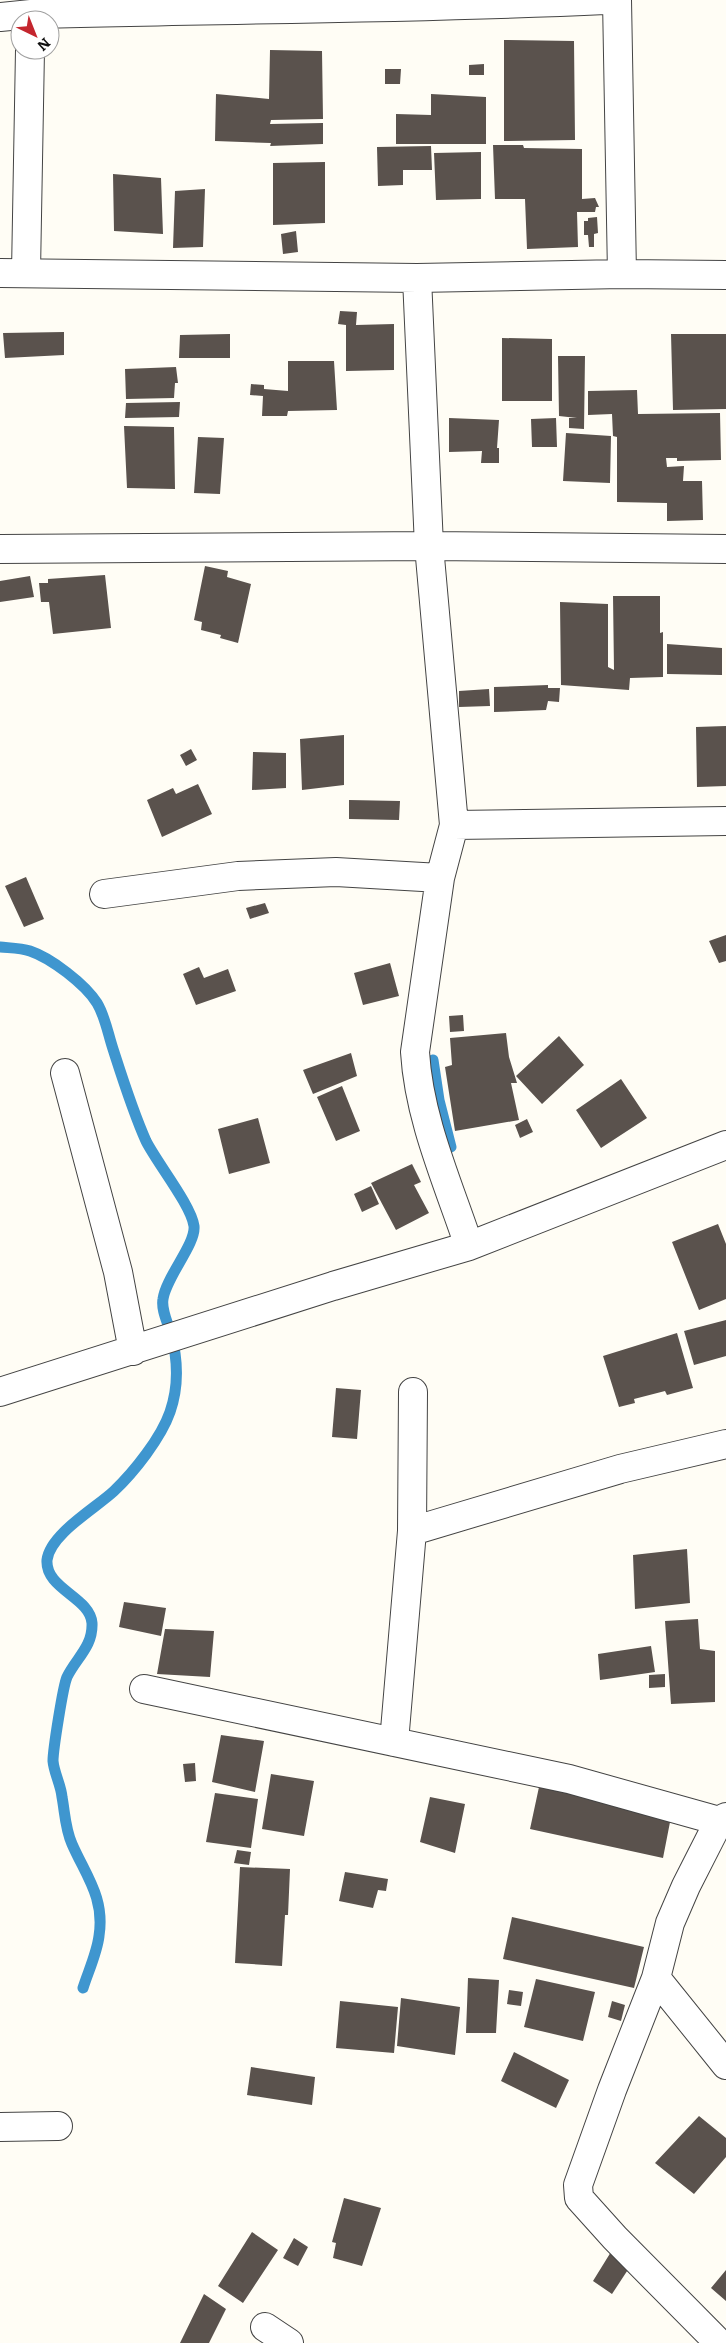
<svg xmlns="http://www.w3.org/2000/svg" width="726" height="2343" viewBox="0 0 726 2343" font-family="Literata,serif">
	<rect width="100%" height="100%" fill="#fffdf5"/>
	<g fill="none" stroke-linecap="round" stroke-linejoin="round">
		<path stroke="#3f96cf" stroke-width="11" d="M0 947C10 948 21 948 30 951 51 958 85 984 97 1003 105 1016 108 1034 113 1049 123 1080 133 1112 146 1141 157 1163 191 1205 194 1226 196 1244 166 1277 163 1299 161 1310 168 1323 171 1334 178 1360 179 1386 170 1412 161 1438 134 1472 114 1491 96 1508 50 1534 47 1560 45 1589 90 1597 92 1623 93 1647 76 1658 67 1677 63 1686 53 1750 53 1761 54 1773 61 1785 62 1797 65 1813 65 1828 72 1844 86 1876 105 1898 99 1936 97 1953 88 1972 83 1988
			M433 1060 439 1100 451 1147"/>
	</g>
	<path fill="#5a524d" d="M504 40 574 41 575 140 504 141Z
		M270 50 322 51 323 119 271 120 270 124 323 123V144L270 146 271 143 215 141 216 94 269 99Z
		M484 64V75H469V65Z
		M385 69H401L400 84H385Z
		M431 94 486 97V144H396V114L431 115Z
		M493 145H523L524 148 582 149V199L595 198 599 207H596L595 212H577L578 247 527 249 525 199H495Z
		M431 146 432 170H403V185L378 186 377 147Z
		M481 152V199L436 200 434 153Z
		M325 162V223L273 225V163Z
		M113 174 161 178 163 234 114 231Z
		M205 189 203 247 173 248 175 191Z
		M597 217 598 233 594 234V247H589L588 235H584V221H588V218Z
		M296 231 298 252 283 254 281 234Z
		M340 311 357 312 356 325 394 324V370L346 371V325L338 324Z
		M64 332V355L5 358 3 333Z
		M230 334V358H179L180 335Z
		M671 334H726V409L673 410Z
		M502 338 552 339V401H502Z
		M558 356H585L584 429 569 428V418H577L559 416Z
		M288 361H334L337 410 288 411 287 416H262L263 396 250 395 251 384 264 385V389L288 391Z
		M176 367 178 383H175L174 398 126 399 125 369Z
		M637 390 638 414 720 413 721 460 677 461V458H666L667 467 684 466 683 481H702L703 520 667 521V503L617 502V437L613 436 612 414 588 415V391Z
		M180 402 179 417 125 418 126 403Z
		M449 418 499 420 497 448H499V463H481L482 451 449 452Z
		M556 418 557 447H532L531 419Z
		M124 426 174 427 175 489 127 488Z
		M566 433 611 436 610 483 563 481Z
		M198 437 224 438 220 494 194 493Z
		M205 566 228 571 227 577 251 584 238 643 220 638 221 635 201 630 202 622 194 620Z
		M105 575 111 628 53 634 49 602H41L39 583H48V579Z
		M30 576 34 597 0 602V581Z
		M613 596H660V633L663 632V677L630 678 629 690 561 685 560 602 608 604V667L614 670Z
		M667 644 722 648V675L667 674Z
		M548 685V688H560L559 702 548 701 546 710 494 712V687Z
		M489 689 490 706 459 707V691Z
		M726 726V786L697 787 696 727Z
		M344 735V785L302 790 300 739Z
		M191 749 197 760 186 766 180 755Z
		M253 752 286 753V788L252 790Z
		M198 784 212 814 162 837 147 800 173 788 176 794Z
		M349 800 400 801 399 820 349 819Z
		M26 877 44 919 24 927 5 886Z
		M265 903 269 913 250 919 246 908Z
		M726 935V961L719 963 709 941Z
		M390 963 399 996 363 1005 354 973Z
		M199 967 204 978 228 969 236 991 196 1005 183 974Z
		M463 1015 464 1031 450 1032 449 1016Z
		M506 1033 509 1057 517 1083H511L519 1120 455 1131 445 1067 452 1065 450 1038Z
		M559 1036 584 1065 542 1104 516 1076Z
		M351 1053 357 1076 313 1094 303 1070Z
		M621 1079 647 1118 601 1148 576 1110Z
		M342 1086 360 1131 336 1141 317 1097Z
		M258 1118 270 1163 229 1174 218 1129Z
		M527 1119 533 1132 520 1138 515 1125Z
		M412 1164 421 1182 414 1185 429 1213 396 1230 371 1183Z
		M371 1186 379 1204 362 1212 354 1194Z
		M718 1224 726 1244V1299L699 1310 672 1242Z
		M726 1320V1356L694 1365 684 1331Z
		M677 1333 693 1388 667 1395 665 1391 634 1399 635 1403 619 1407 603 1356Z
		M336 1388 361 1390 357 1439 332 1437Z
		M687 1549 690 1603 635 1609 633 1555Z
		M124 1602 166 1608 161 1636 119 1627Z
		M698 1619 700 1649 715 1651V1702L671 1704 665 1621Z
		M165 1629 214 1631 210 1677 157 1674Z
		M651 1646 655 1672 600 1680 598 1654Z
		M665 1674V1687L649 1688V1675Z
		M221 1735 264 1741 255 1792 212 1782Z
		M195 1763 196 1781 185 1782 183 1764Z
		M271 1774 314 1781 304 1836 262 1829Z
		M539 1787 581 1795 671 1817 663 1858 530 1829Z
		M215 1793 258 1799 251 1848 206 1842Z
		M430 1797 465 1804 455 1853 420 1842Z
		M237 1850 251 1852 249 1865 234 1863Z
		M240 1867 290 1869 288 1915H285L282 1966 235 1963Z
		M345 1872 388 1879 386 1891 378 1890 373 1908 339 1901Z
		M512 1917 644 1947 634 1988 503 1959Z
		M468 1978 499 1980 496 2033H466Z
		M536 1979 595 1992 583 2041 524 2027Z
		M509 1990 523 1992 521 2006 507 2004Z
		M401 1998 460 2007 455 2055 397 2046Z
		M340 2001 398 2007 394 2053 336 2048Z
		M612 2001 625 2005 621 2021 608 2017Z
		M514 2052 569 2080 556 2108 501 2081Z
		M251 2067 315 2077 312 2105 247 2095Z
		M699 2116 726 2138V2157L694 2194 655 2163Z
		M344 2198 381 2208 362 2266 333 2258 336 2243 332 2242Z
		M252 2232 278 2250 243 2303 218 2286Z
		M294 2238 308 2247 298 2266 283 2258Z
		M614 2247 633 2262 612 2294 593 2281Z
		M726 2270V2301L711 2288Z
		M204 2294 226 2309 209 2343H180Z"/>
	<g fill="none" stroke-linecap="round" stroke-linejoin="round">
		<defs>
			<path id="minor" d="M617 0 622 274
				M0 17 31 14C222 9 414 9 605 0
				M26 272 30 50
				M0 273 417 278 622 274 726 275
				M417 278 429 546 454 825 440 878 415 1052C419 1119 448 1183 469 1246
				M0 549 429 546 726 549
				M454 825 726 821
				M104 894 238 876 336 872 440 878
				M65 1073 118 1272 133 1351
				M0 1392 333 1286 469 1246 726 1145
				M412 1531 413 1392
				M144 1689 569 1779 719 1821
				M394 1742 412 1531 620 1469 726 1444
				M656 1978 726 2065
				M0 2127 58 2126
				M265 2327 289 2343
				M719 2343 615 2238 579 2198 578 2185 612 2090 656 1978 670 1923 686 1886 719 1821 726 1817"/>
		</defs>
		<use href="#minor" stroke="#444" stroke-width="30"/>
		<use href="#minor" stroke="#fff" stroke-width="28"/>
	</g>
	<g transform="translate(35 35) rotate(137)"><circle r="24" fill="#ffffff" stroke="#a0a0a0"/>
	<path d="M0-4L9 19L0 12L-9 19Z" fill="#c4262e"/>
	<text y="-8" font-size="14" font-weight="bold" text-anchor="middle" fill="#111111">N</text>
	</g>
</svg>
